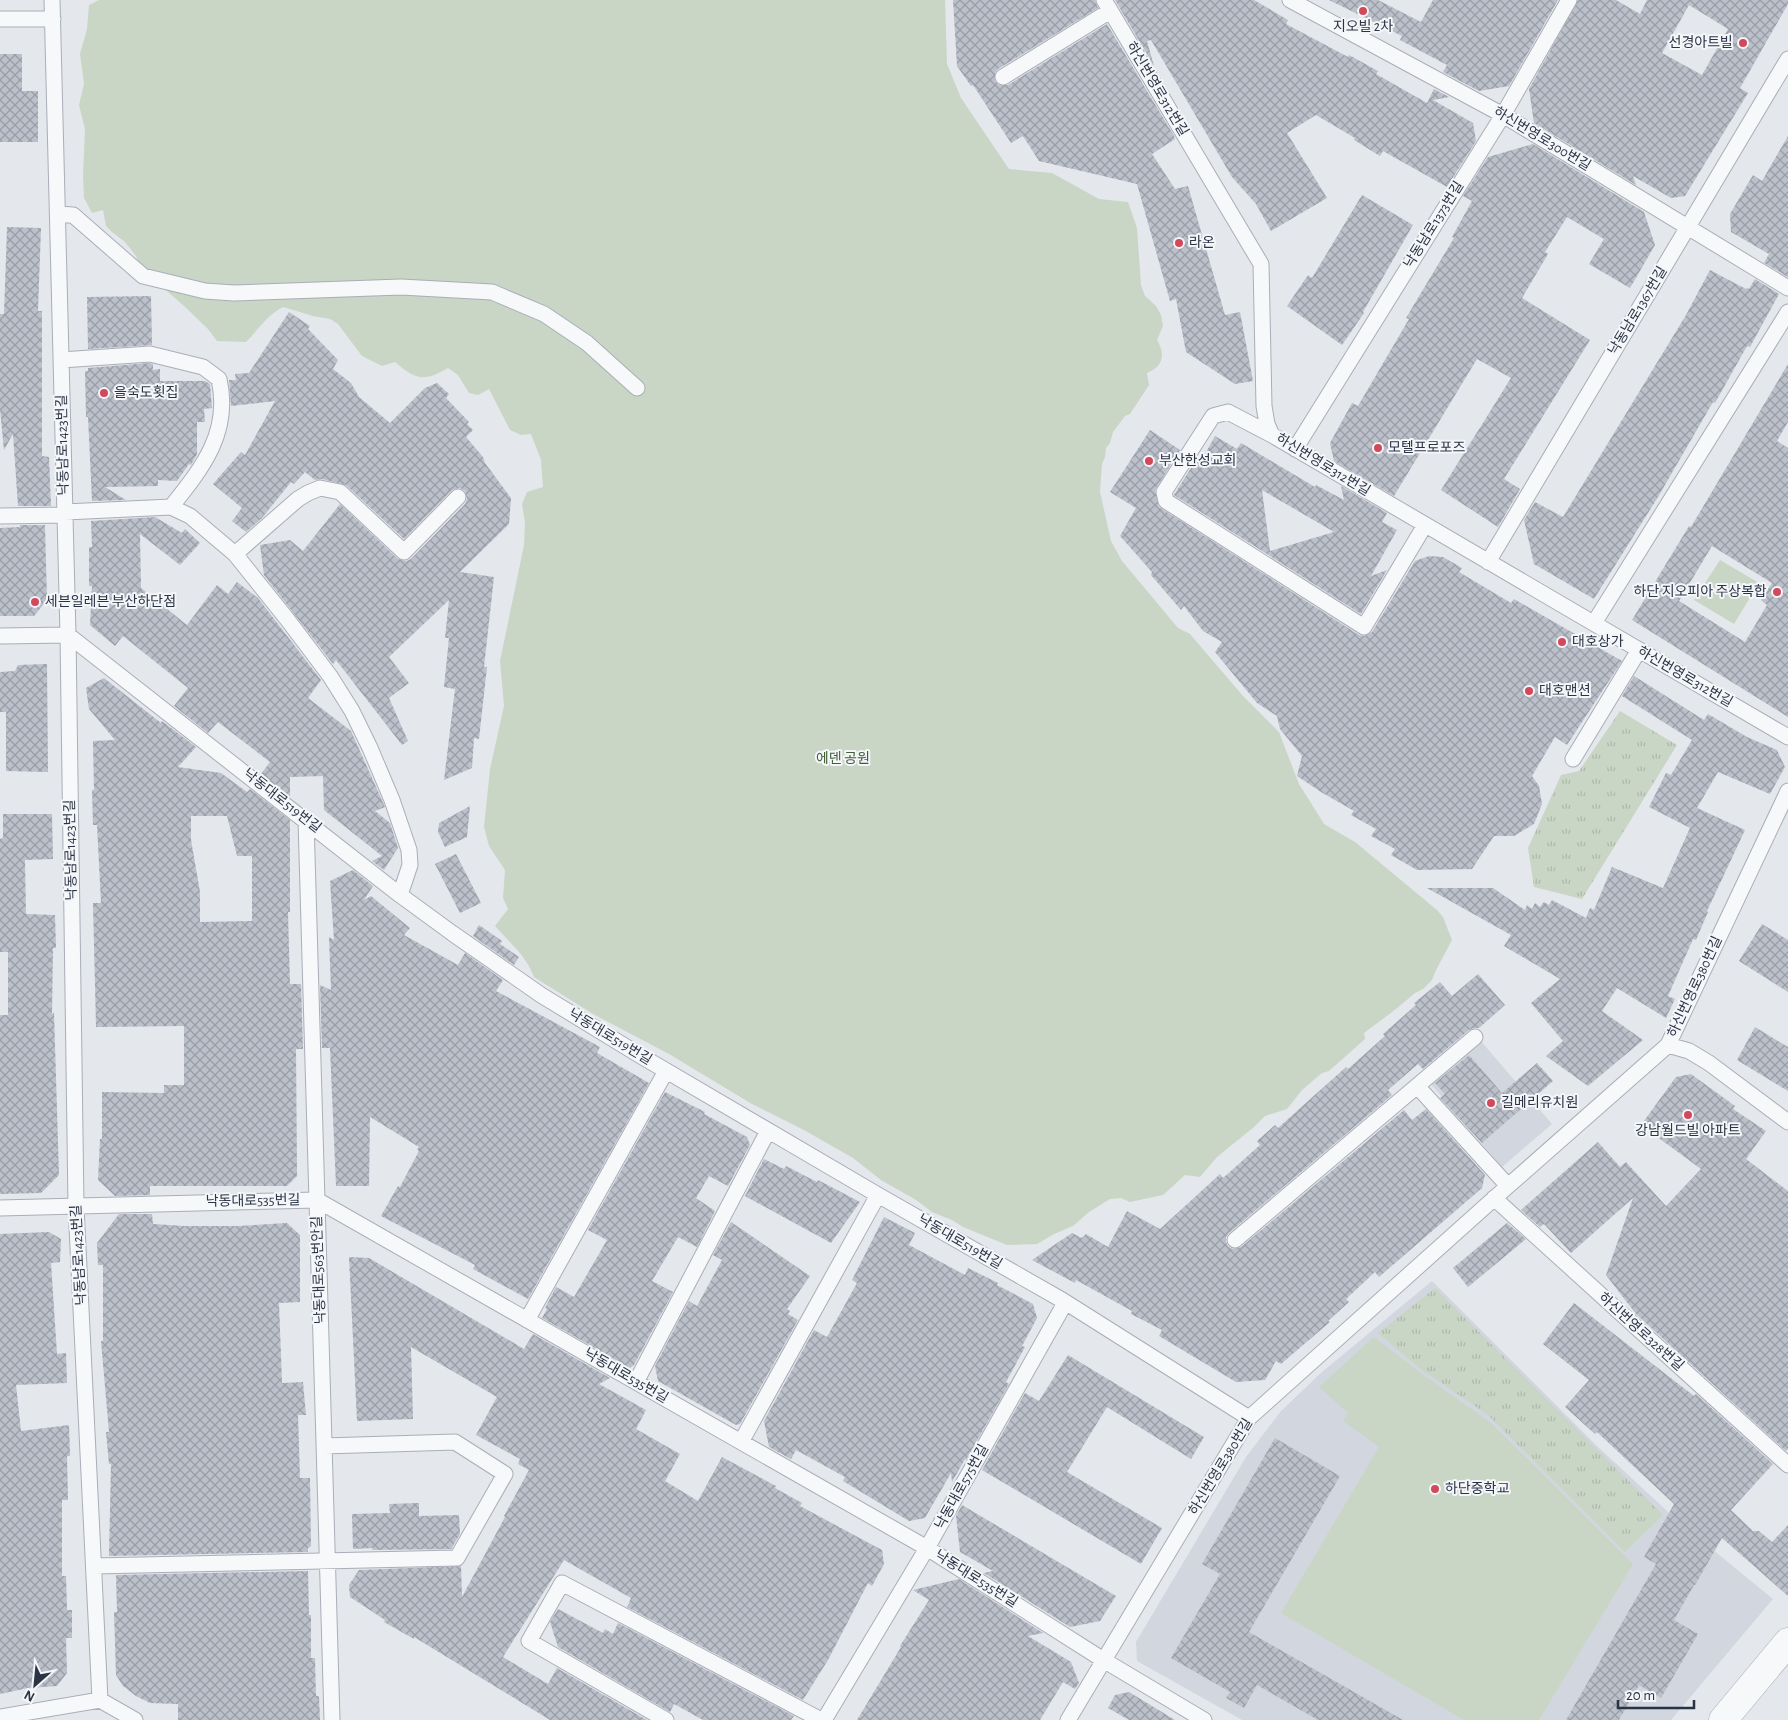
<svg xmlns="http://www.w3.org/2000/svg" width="1788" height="1720" viewBox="0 0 1788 1720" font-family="'Alegreya Sans','Noto Sans KR',sans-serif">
	<defs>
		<pattern id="grass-tufts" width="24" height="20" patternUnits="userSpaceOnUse" patternTransform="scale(1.25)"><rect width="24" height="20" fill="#c9d6c5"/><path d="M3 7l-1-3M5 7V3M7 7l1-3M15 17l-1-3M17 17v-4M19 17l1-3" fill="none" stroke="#adb8ab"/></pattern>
		<pattern id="building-cross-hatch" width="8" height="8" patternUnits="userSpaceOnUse" patternTransform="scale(1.25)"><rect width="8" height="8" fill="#bbc0ca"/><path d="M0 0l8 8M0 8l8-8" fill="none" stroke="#989da6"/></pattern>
	</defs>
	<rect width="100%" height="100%" fill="#e4e7ec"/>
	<path fill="#d2d6de" d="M1480 1040 1552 1124 1502 1167 1430 1083Z
		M1432 1281 1598 1447 1679 1522 1773 1599 1671 1720H1242L1137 1661 1136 1642 1246 1457 1281 1411 1322 1372Z"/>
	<path fill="url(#grass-tufts)" d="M1620 711 1677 745 1582 899 1534 887 1528 848 1561 775 1579 771Z
		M1435 1288 1663 1515 1625 1552 1488 1415 1419 1368 1378 1333Z"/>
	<path fill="#c9d6c5" d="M99 0H945L947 64 961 98 1009 169 1052 173 1099 199 1128 202 1137 228 1141 285 1145 296 1156 306 1161 315 1163 326 1157 340C1166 355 1163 366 1147 373L1149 385 1130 414 1125 416 1113 432 1110 443 1106 448 1105 457 1102 464 1100 492 1111 541 1122 561 1178 628 1190 634 1243 696 1279 732 1299 784 1324 824 1355 842 1437 910 1443 917 1452 940 1436 970 1432 980 1423 989 1415 993 1396 1009 1364 1033 1365 1039 1329 1071 1322 1073 1302 1090 1287 1109 1265 1116 1254 1127 1217 1157 1200 1177 1185 1175 1163 1195 1130 1202 1121 1198 1110 1199 1089 1212 1073 1226 1054 1234 1037 1244 1007 1245 963 1227 952 1220 932 1212 916 1200 881 1180 853 1158 804 1130 752 1104 669 1054 593 1014 534 977 529 966 520 953 495 926 508 909 503 898 505 870 489 846 484 827 490 769 504 706 500 661 524 545 525 523 522 504 527 492 543 487 541 460 531 434 521 435 510 430 489 389 478 395 469 393 458 375 448 368C424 382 416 380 395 362L382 366 362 356 338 324 330 319 313 316 283 307C266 316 259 329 246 342L217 341 208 329 183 305 161 286 139 264 136 256 125 242 112 232 106 226 103 210 92 213 84 198 83 176 85 129 79 105 84 84 80 54 87 29 89 5Z
		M1720 560 1759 583 1734 624 1694 600Z
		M1374 1337 1422 1374 1491 1423 1633 1564 1539 1720H1464L1281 1613 1379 1447 1343 1421 1348 1413 1319 1387Z"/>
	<path fill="url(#building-cross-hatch)" fill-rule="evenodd" d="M953 0H1095L1098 8 998 69 995 73V81L999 85H1008L1107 24 1174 136 1175 139 1152 154 1175 189 1188 186 1225 315 1240 312 1253 381 1235 384 1186 352 1176 299 1170 301 1137 184 1039 161 1023 136 1011 143 973 85 971 86 957 66Z
		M1115 0H1254L1288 20 1286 24 1348 57 1349 55 1378 71 1376 74 1427 103 1434 89 1449 97 1433 100 1473 123 1476 141 1447 187 1383 151 1380 156 1354 140 1355 138 1316 115 1287 133 1327 198 1271 231 1256 204 1232 177 1151 40 1147 41 1154 66Z
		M1329 0H1378L1421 22 1433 0H1558L1509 86 1479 91 1443 72 1447 65 1400 40 1402 36Z
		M1578 0H1616L1640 14 1647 0H1788V4L1740 88 1748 93 1685 196 1671 198 1633 176 1636 185 1534 123 1529 89ZM1689 5 1728 29 1702 75 1662 53Z
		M0 54H22V91H38V142H0Z
		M1788 136V277L1764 263 1769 254 1731 232 1730 214 1753 175 1762 181Z
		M1533 144 1644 212 1655 245 1630 288 1589 264 1604 239 1567 217 1545 252 1548 254 1522 298 1590 340 1504 479 1520 489 1498 527 1441 490 1511 378 1477 359 1394 496 1334 461 1330 443 1352 403 1358 406 1409 319 1406 318 1454 238 1452 237 1472 201 1463 196 1488 157Z
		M1362 195 1413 225 1363 312 1364 313 1342 345 1287 306 1308 275 1312 278Z
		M7 227 41 228 38 311H42V456L49 457 51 506H18L13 434 4 450 0 409V314H4Z
		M1710 270 1746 289 1747 288 1749 289 1755 279 1779 294 1750 347 1747 346 1715 403 1713 402 1658 497 1594 599 1534 564 1524 520 1535 502 1563 517 1686 315Z
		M151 296 152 345 88 349 87 297Z
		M289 312 310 326 308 329 338 360 333 369 351 383 359 397 390 423 425 388 437 383 449 394 446 398 469 422 467 424 473 430 466 437 483 457 485 463 511 498 509 524 460 572 494 577 484 667H487L479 739 474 738 472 768 444 780 455 689 444 687 449 638H445L449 600 389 657 409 683 389 698 408 741 402 745 336 660 333 664 264 575 260 545 290 540 303 551 340 504 398 559 406 561 411 559 465 504 467 499 465 491 460 488 452 490 404 539 346 485 322 479 315 480 305 472 294 484 291 482 262 518 246 532 232 521 242 508 213 484 241 452 245 455 275 401 231 406 229 380H236L235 374 249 373Z
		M149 363 153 364V370L160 369V381H205L210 384 212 408 204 409 205 422H197V454L191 465 189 464 177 481 158 480V486L105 487 126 500 92 501 88 417H86L85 371H88V368Z
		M1788 364V422L1777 441 1788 448V717L1632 620 1689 526 1691 527ZM1712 546 1772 583 1761 600 1767 605 1745 642 1679 601Z
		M1150 430 1180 450 1155 490 1159 507 1359 635 1364 636 1372 632 1415 561 1429 556 1443 557 1462 568 1459 572 1511 603 1514 599 1622 661 1567 745 1555 737 1532 776 1539 786 1542 804 1534 824 1514 836H1494L1472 869 1417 870 1391 855 1395 849 1371 836 1376 829 1351 815 1354 811 1321 792 1297 776 1302 756 1280 729 1277 716 1257 703 1215 652 1222 642 1203 631 1184 606 1181 610 1151 575 1152 572 1120 536 1136 508 1110 492Z
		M1215 436 1237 449 1241 443 1315 487 1316 485 1344 500 1341 486 1387 513 1382 522 1397 530 1371 576 1387 570 1361 614 1174 495 1196 460 1200 463ZM1262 490 1334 532 1270 551Z
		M155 517 182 533 185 529 200 543 180 565 140 534 141 588 187 625 217 585 228 594 237 582 258 598 321 680 308 698 351 731 385 807 375 811 390 823 398 848 384 870 372 861 382 856 324 810 323 776 290 777V797L261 774 270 762 218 722 208 733 174 706 188 688 123 636 115 646 90 625 92 586H89V547H92L91 521Z
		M20 525H45L47 600 34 616H0V528L20 527Z
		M47 664 48 772 6 771V712H0V672L15 671 18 665Z
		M1634 676 1704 720 1708 714 1747 737 1777 750 1785 767 1770 794 1718 772 1697 808 1745 830 1707 911 1708 912 1696 940 1693 939 1668 996 1675 999 1666 1018 1617 988 1602 1011 1643 1040 1588 1086 1546 1056 1563 1041 1531 1003 1560 979 1504 946 1511 935 1427 888H1493L1525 910 1527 905 1532 909 1535 903 1540 907 1544 902 1549 905 1552 900 1586 918 1590 908 1594 910 1612 867 1663 888 1690 828 1649 807 1666 773 1671 775 1692 740 1622 696Z
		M104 678 161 723 162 721 196 747 178 767 221 773 247 792 250 789 290 820V912H288L290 984H301L303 1049H296L297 1176 287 1186H150V1195L115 1196 98 1180 100 1139H102V1092L164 1093V1085H184V1026L96 1027 93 903H101L97 825H93L92 790H94L93 741 115 740 89 709 86 688ZM191 816H227L237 856H252V921L200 922V892L191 840Z
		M470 806 467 837 445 847 438 832 439 823Z
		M3 814H52L53 859 25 860 26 914 55 915 56 948H53L52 1014 54 1013 59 1175 41 1193 0 1194V1015H8V952H0V839L3 838Z
		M456 854 481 903 460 913 435 864Z
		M353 870 373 886 364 900 371 896 410 928 404 935 458 965 465 953 503 980 496 991 600 1047 597 1053 649 1083 528 1299 473 1269 475 1265 381 1216 398 1186 400 1187 419 1151 417 1150 419 1147 370 1117 369 1186H336L330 1048H322L320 985 331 990 329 937 334 940 330 881Z
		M1762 924 1788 940V992L1739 961Z
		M479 925 502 941 500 944 519 957 514 965 473 936Z
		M1478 974 1505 1005 1479 1028H1474L1469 1030 1423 1069 1418 1064 1388 1090 1392 1095 1229 1233 1226 1237V1242L1228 1246 1232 1249 1241 1247 1404 1110 1412 1120 1426 1109 1485 1175 1482 1188 1379 1277 1375 1272 1346 1299 1349 1302 1328 1321 1330 1322 1281 1364 1276 1361 1265 1380 1236 1382 1159 1336 1162 1330 1131 1314 1132 1311 1076 1280 1075 1283 1032 1260 1072 1233 1082 1238 1086 1234 1108 1247 1127 1211 1160 1229 1220 1174 1223 1178 1260 1145 1257 1141 1275 1125 1278 1128 1346 1067 1348 1069 1385 1036 1383 1034 1416 1005 1414 1003 1440 982 1452 996Z
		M1755 1027 1788 1047V1091L1737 1060Z
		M1469 1055 1502 1093 1537 1063 1553 1081 1482 1143 1440 1098 1445 1094 1435 1083Z
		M1691 1074 1735 1106 1733 1109 1766 1131 1746 1159 1788 1191V1449L1786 1451 1636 1314 1606 1275 1633 1198 1571 1253 1544 1224 1540 1227 1521 1210 1598 1142 1620 1167 1626 1162 1666 1206 1701 1169 1641 1125 1676 1077Z
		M665 1092 705 1112 704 1114 747 1137 750 1145 728 1186 709 1176 696 1198 715 1211 697 1247 678 1237 652 1281 673 1292 634 1365 630 1368 542 1318 547 1309 545 1308 556 1287 574 1297 607 1240 588 1230Z
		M764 1159 784 1169 786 1166 817 1182 818 1180 860 1202 831 1243 745 1196Z
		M119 1214H152L153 1224 184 1226H238L287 1223 300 1235V1302L279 1303 282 1383 303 1382 306 1415H298L300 1478H310L311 1546 308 1548V1552L109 1556 111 1464H109L106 1432H109L101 1341H103V1265H98L97 1243Z
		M884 1217 915 1233 909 1245 965 1275 968 1268 998 1283 997 1285 1033 1304 1037 1318 1022 1346 1025 1347 1006 1382 1009 1384 966 1460 965 1459 952 1482 951 1473 925 1518 909 1521 843 1481 845 1477 796 1450 791 1459 769 1447 764 1421 814 1330 827 1337 857 1283 852 1280Z
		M731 1222 810 1276 787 1309 790 1311 788 1314 798 1320 740 1424 736 1425 658 1381 655 1366 689 1301 697 1306 722 1260 713 1255Z
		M1507 1223 1526 1239 1468 1287 1453 1268Z
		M49 1232 61 1239 60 1262 51 1263 57 1354 66 1353 67 1383 16 1385 21 1431 69 1425 70 1456H67L68 1500H62V1576H66L67 1610H72V1638H66L67 1673 57 1686 28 1688 0 1694V1234Z
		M349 1257 369 1258 524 1349 533 1334 610 1378 599 1384 646 1410 636 1429 680 1454 665 1481 698 1501 722 1457 776 1486 775 1488 802 1503 800 1506 882 1550 884 1564 872 1586 868 1583 828 1660 803 1700 627 1607 631 1598 564 1560 503 1657 548 1684 557 1668 647 1720H550L414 1637V1639L384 1622 385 1620 350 1597 349 1585 359 1570 461 1566 462 1597 505 1517 504 1516 529 1470 518 1464 520 1459 476 1435 497 1397 411 1347 413 1419 357 1421Z
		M1574 1303 1694 1396 1696 1394 1695 1393 1773 1464 1731 1510 1753 1531H1759L1772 1542 1788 1525V1596L1722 1538 1695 1585H1694L1674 1620 1698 1634 1661 1698 1639 1685 1619 1720H1566L1656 1564 1644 1557 1674 1504 1597 1432 1595 1434 1565 1407 1589 1380 1543 1344Z
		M1068 1355 1204 1437 1191 1459 1107 1407 1067 1472 1162 1528 1141 1564 982 1470 1025 1393 1039 1401Z
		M1275 1438 1340 1476 1249 1632 1403 1720H1318L1257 1685 1244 1708 1226 1698 1230 1692 1171 1658 1220 1574 1202 1564Z
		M419 1503V1516L459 1515 460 1534 451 1549 372 1550 373 1548 353 1549 352 1514 390 1513 389 1504Z
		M962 1505 1116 1596 1100 1621 1070 1627 984 1573 993 1571 960 1552 956 1516Z
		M308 1571 309 1615H311V1658H315L316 1696H319L320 1720H178V1704L150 1703 136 1696 123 1686 116 1675 114 1612H117L116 1575Z
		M959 1579 1043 1633 1028 1636 1071 1662 1079 1683 1075 1689 1063 1682 1040 1720H857L901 1647 900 1646 929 1600 913 1590Z
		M558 1609 603 1633 605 1629 613 1634 618 1623 794 1716 791 1720H703L674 1704 670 1712 558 1647 550 1622Z
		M1129 1692 1175 1720H1129L1108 1708 1115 1695Z"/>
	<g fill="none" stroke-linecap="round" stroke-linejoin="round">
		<defs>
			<path id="service" d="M52 0 68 635 76 1206 100 1700
				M1104 0 1261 264 1264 406 1267 424 1272 435
				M1290 0 1503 115 1788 288
				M0 19H53
				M1003 77 1110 11
				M58 214 73 215 143 276 205 291 234 293 401 287 492 292 544 314 587 343 637 388
				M61 360 150 354 203 367 219 379C231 432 203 467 171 507
				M1295 449 1503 115 1569 0
				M65 512 171 507 190 516 235 554 287 619 330 676 352 711 370 748 392 800 409 850 410 865 400 895
				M0 516 65 515
				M1425 525 1364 627 1166 501 1164 492 1213 416 1228 412 1272 435 1788 737
				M235 554 298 499 308 493 320 488 340 492 404 552 458 497
				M1488 562 1788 59
				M1594 623 1788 312
				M0 636 68 635 400 895 452 933 541 995 641 1056 878 1195 1062 1300 1249 1418
				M1573 759 1639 650
				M306 820 332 1720
				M1668 1045 1689 1051 1709 1063 1788 1122
				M1417 1086 1508 1186
				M1494 1198 1788 1465
				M0 1208 317 1200 927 1548 1105 1661 1204 1720
				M1235 1240 1475 1037
				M527 1320 666 1071
				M636 1382 768 1131
				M741 1442 878 1195
				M94 1566 457 1558 505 1474 455 1442 324 1446
				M0 1717 100 1700 135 1720
				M666 1720 529 1641 562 1583 821 1720
				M824 1720 927 1548 1065 1303
				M1068 1720 1249 1418 1508 1186 1668 1045 1788 791"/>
			<path id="tertiary" d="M1723 1720 1788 1642"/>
		</defs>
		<use href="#service" stroke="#a9aeb7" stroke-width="17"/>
		<use href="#tertiary" stroke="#a9aeb7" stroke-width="29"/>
		<use href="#service" stroke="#f7f8fa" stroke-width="15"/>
		<use href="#tertiary" stroke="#f7f8fa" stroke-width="28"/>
	</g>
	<g fill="#d1495b" stroke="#f4f6f9" stroke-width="2">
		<circle cx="1363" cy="11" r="5"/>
		<circle cx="1743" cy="43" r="5"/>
		<circle cx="1179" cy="243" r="5"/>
		<circle cx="104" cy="393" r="5"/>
		<circle cx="1378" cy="448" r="5"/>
		<circle cx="1149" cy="461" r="5"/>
		<circle cx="1777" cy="592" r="5"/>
		<circle cx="35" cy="602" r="5"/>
		<circle cx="1562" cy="642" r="5"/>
		<circle cx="1529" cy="691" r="5"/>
		<circle cx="1491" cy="1103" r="5"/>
		<circle cx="1688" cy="1115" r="5"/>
		<circle cx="1435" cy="1489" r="5"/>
	</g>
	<g text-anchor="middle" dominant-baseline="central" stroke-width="4" stroke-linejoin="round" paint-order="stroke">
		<g font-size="14" fill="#2b3445" stroke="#f4f6f9" text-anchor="start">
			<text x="1363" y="27" text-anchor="middle">지오빌 2차</text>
			<text x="1733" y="43" text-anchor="end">선경아트빌</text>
			<text x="1189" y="243">라온</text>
			<text x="114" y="393">을숙도횟집</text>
			<text x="1388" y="448">모텔프로포즈</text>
			<text x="1159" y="461">부산한성교회</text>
			<text x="1767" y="592" text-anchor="end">하단 지오피아 주상복합</text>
			<text x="45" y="602">세븐일레븐 부산하단점</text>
			<text x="1572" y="642">대호상가</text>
			<text x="1539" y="691">대호맨션</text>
			<text x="1501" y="1103">길메리유치원</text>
			<text x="1688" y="1131" text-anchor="middle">강남월드빌 아파트</text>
			<text x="1445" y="1489">하단중학교</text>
		</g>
		<g font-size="14" fill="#2b3445" stroke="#f4f6f9">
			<text transform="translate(1157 89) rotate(59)">하신번영로312번길</text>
			<text transform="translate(1542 139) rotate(31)">하신번영로300번길</text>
			<text transform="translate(1434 225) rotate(-58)">낙동남로1373번길</text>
			<text transform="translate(1638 311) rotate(-59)">낙동남로1367번길</text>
			<text transform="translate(63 445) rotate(-91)">낙동남로1423번길</text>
			<text transform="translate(1323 465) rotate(31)">하신번영로312번길</text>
			<text transform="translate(1685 677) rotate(30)">하신번영로312번길</text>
			<text transform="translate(282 801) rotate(38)">낙동대로519번길</text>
			<text transform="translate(71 850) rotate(-91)">낙동남로1423번길</text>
			<text transform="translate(1695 987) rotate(-65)">하신번영로380번길</text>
			<text transform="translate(610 1037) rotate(31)">낙동대로519번길</text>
			<text transform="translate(253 1201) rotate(-1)">낙동대로535번길</text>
			<text transform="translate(960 1242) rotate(30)">낙동대로519번길</text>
			<text transform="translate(79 1255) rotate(-93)">낙동남로1423번길</text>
			<text transform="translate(319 1270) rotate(-92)">낙동대로563번안길</text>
			<text transform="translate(1641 1332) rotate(42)">하신번영로328번길</text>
			<text transform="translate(626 1376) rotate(30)">낙동대로535번길</text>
			<text transform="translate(1221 1467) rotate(-59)">하신번영로380번길</text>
			<text transform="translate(962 1487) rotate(-61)">낙동대로575번길</text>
			<text transform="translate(976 1579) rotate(32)">낙동대로535번길</text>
		</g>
		<g font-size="14" fill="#3f6138" stroke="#f4f6f9">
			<text x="843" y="759">에덴 공원</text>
		</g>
	</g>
	<g transform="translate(35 1685) rotate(207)" stroke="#f4f6f9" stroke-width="4" paint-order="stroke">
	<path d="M0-4L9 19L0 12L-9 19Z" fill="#2b3445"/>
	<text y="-8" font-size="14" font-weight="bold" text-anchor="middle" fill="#2b3445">N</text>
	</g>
	<path d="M1618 1700v8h76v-8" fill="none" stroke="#2b3445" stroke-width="2.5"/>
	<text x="1626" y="1700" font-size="15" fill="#2b3445" stroke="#f4f6f9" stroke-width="4" paint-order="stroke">20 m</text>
</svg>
